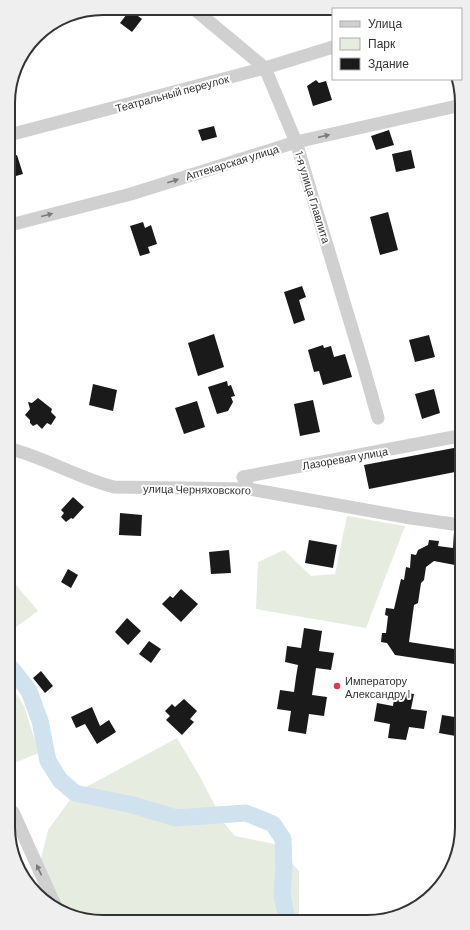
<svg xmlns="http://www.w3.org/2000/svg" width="470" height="930" viewBox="0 0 470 930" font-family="Barlow,sans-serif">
	<rect width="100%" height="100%" fill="#fff"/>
	<path fill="#e6ecdf" d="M347 516 405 526 366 628 256 609 258 562 284 550 311 576 335 574Z
		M11 579 38 611 12 630Z
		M12 687 24 706 39 753 12 764V709L13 708 12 705Z
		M177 738 199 775 224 823 235 836 274 844 299 871V918L255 919 237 916 231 919 90 921 60 907 41 859 48 830 75 793Z"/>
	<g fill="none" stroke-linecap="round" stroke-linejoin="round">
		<path stroke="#cfe2ee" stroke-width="17" d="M12 669 29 691 40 721 48 761 60 780 75 793 133 805 176 818 246 813 273 824 283 839 284 868 282 895 287 919"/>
	</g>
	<path fill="#1a1a1a" d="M130 10 142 19 132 32 120 23Z
		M316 80 319 83 326 81 332 100 313 106 307 86Z
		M214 126 217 137 202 141 198 130Z
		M389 130 394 145 376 150 371 136Z
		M411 150 415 168 396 172 392 154Z
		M17 155 23 174 9 178V158Z
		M388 212 398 250 380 255 370 217Z
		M143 222 145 228 151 225 157 244 148 247 150 253 140 256 130 226Z
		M302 286 306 297 299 300 305 320 294 324 284 292Z
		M214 334 224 367 198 376 188 343Z
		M429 335 435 357 415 362 409 340Z
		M323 345 324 348 331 346 334 357 345 354 352 377 323 385 319 371 314 372 308 350Z
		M227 381 228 386 231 385 235 396 231 397 233 402 228 411 217 414 208 387Z
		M93 384 117 390 113 411 89 405Z
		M434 389 440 413 422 419 415 394Z
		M38 398 52 409 51 412 56 417 51 425 47 423 42 429 37 424 33 426 30 423V420L25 415 30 409 28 402 32 403Z
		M313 400 320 432 300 436 294 404Z
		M197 401 205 427 184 434 175 408Z
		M459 447 460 471 369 489 364 465Z
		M73 497 84 507 73 519 71 518 66 522 61 517 64 513 61 510Z
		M120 513 142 515 141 536 119 535Z
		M454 532 460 533V566L434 561 426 567 424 580 421 583 418 603 414 605 409 642 461 650V665L395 655 387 643 381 642 382 633H386L388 616 385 615 386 608 394 609 401 579 404 580 406 567 410 568 411 554 416 555 418 550 428 545 429 540 439 541 438 546 453 548Z
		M309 540 337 545 333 568 305 563Z
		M229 550 231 573 211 574 209 552Z
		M68 569 78 575 71 588 61 582Z
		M181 589 198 604 181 622 162 604 170 596 173 598Z
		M127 618 141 631 128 645 115 632Z
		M304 628 322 631 319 651 334 653 331 670 316 668 312 695 327 697 324 716 309 714 306 734 288 731 291 711 277 709 280 690 294 692 296 677 298 665 285 662 287 646 301 648Z
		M149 641 161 649 151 663 139 654Z
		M41 671 53 686 45 693 33 678Z
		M395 691 414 694 411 709 427 711 424 729 409 727 406 740 388 738 390 724 374 721 377 703 393 706Z
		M184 699 197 711 190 719 194 722 182 735 166 720 170 716 165 711 172 704 175 707Z
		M92 707 100 726 109 720 116 732 97 744 85 724 76 728 71 717Z
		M442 715 461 718V737L439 733Z"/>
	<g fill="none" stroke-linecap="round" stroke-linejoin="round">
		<path stroke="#d0d0d0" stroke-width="13" d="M194 9 265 68 296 142 363 365 378 418
			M9 135 265 68 333 47
			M10 225 131 194 296 142 457 106
			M11 449C46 458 78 478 114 487L249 489 411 518 460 525
			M249 489 243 477 459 436
			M13 812 55 905"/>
	</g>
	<defs><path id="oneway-solid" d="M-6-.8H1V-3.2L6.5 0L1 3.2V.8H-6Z"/></defs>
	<g fill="#7a7a7a">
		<use href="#oneway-solid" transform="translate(324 136) rotate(-13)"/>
		<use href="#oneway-solid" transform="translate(173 181) rotate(-17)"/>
		<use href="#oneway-solid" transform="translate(47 215) rotate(-15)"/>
		<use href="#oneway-solid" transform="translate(39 870) rotate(-115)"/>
	</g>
	<circle fill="#e63946" stroke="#fff" stroke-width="1.5" cx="337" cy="686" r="4"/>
	<g text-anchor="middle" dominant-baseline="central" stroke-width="4" stroke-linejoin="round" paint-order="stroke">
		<g font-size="11" fill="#333" stroke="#fff">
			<text transform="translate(172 93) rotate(-15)">Театральный переулок</text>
			<text transform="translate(232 162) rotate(-17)">Аптекарская улица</text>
			<text transform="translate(313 197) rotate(73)">1-я улица Главлита</text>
			<text transform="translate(345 458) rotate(-10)">Лазоревая улица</text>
			<text transform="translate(197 489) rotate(1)">улица Черняховского</text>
		</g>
		<g font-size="11" fill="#333" stroke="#fff" text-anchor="start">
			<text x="345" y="680">Императору<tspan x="345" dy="13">Александру I</tspan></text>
		</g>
	</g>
	<path d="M0 0H470V930H0ZM103 15H367A88 88 0 0 1 455 103V827A88 88 0 0 1 367 915H103A88 88 0 0 1 15 827V103A88 88 0 0 1 103 15Z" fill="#efefef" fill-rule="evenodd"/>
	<path fill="none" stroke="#333" stroke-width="2" d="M103 15H367A88 88 0 0 1 455 103V827A88 88 0 0 1 367 915H103A88 88 0 0 1 15 827V103A88 88 0 0 1 103 15Z"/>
	<rect x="332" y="8" width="130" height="72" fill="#ffffff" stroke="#adadad"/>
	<rect x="340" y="21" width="20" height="6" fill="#d0d0d0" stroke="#adadad"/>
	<text x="368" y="28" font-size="12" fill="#333333">Улица</text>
	<rect x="340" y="38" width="20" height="12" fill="#e6ecdf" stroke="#adadad"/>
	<text x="368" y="48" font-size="12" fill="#333333">Парк</text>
	<rect x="340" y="58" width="20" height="12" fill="#1a1a1a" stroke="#adadad"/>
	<text x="368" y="68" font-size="12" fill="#333333">Здание</text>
</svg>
